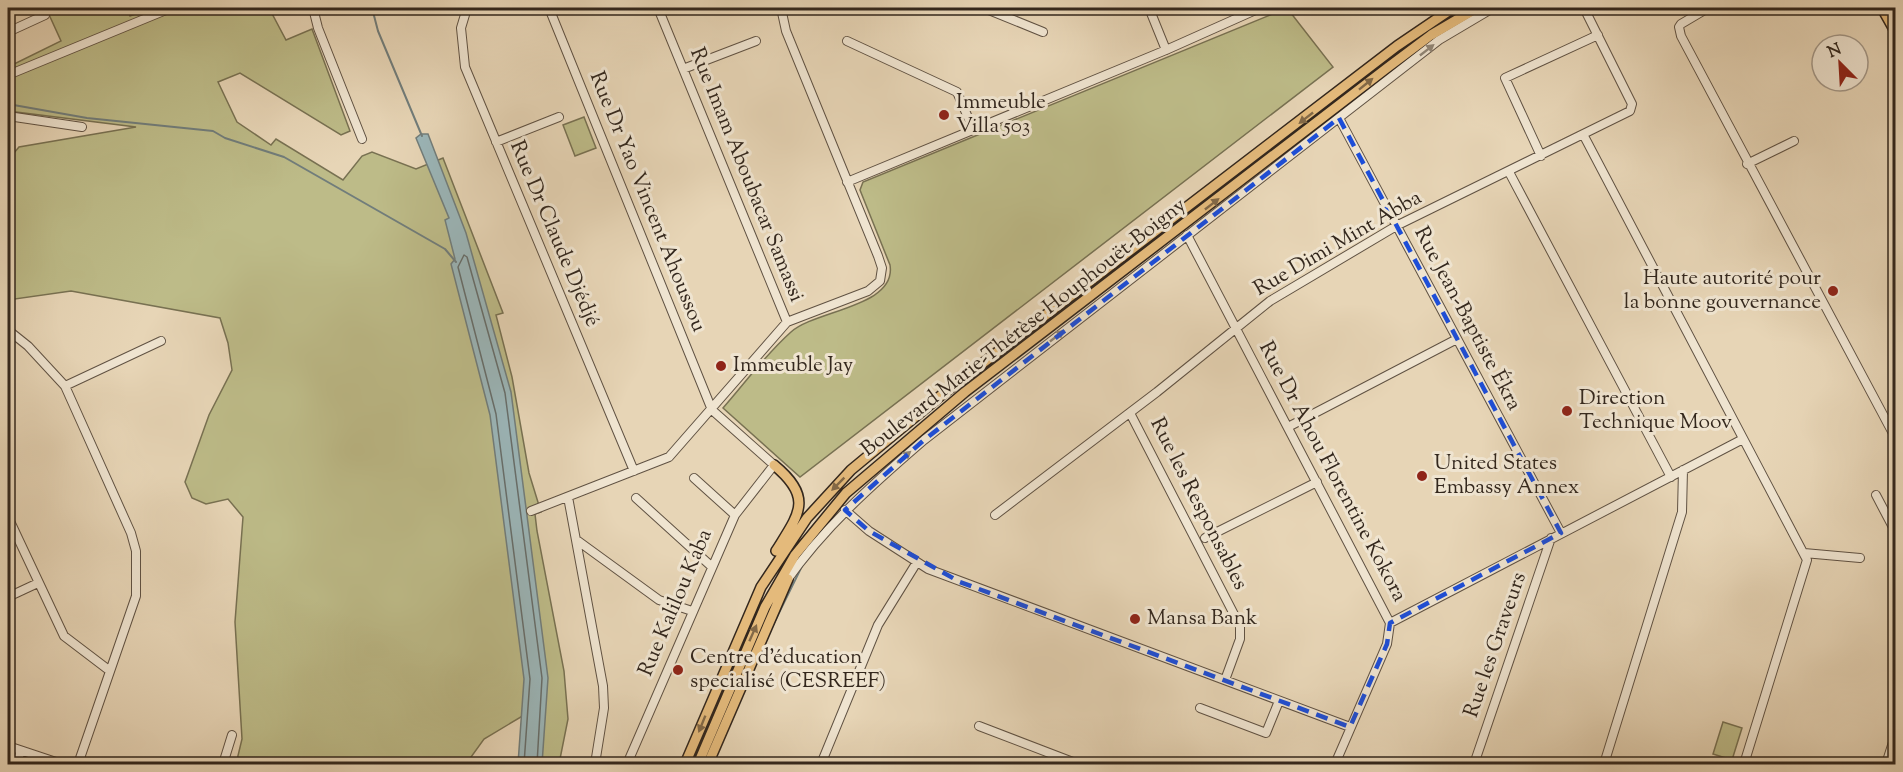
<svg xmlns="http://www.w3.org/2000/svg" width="1903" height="772" viewBox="0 0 1903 772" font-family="'Sorts Mill Goudy',serif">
	<rect width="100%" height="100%" fill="#e7d5b6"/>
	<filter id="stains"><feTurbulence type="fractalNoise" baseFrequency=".00333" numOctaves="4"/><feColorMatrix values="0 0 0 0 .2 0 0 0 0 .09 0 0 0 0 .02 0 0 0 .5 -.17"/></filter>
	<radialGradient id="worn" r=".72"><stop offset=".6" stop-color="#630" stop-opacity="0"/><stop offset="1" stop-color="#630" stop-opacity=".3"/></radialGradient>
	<path fill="#bdbb88" stroke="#787152" stroke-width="1.5" d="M46 8H126L130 16 151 8H269L286 40 312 29 350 131 341 135 240 73 218 82 237 122 271 145 276 139 343 180 362 156 372 152 416 169 443 158 503 313 496 315 512 377 529 473 541 512 535 514 537 531 564 671 568 719 559 764H532L536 708 484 739 466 764H236L242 739 235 622 243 517 228 499 206 504 192 498 185 482 209 415 232 370 228 343 220 318 71 291 8 300V160L19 147 136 127 8 111V67L61 41Z
		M1281 8H1287L1333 67 800 477 723 408C745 383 766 354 791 332 815 310 897 307 890 265L860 190 863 182 1275 13Z
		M584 117 596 148 575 156 563 125Z
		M1723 722 1742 728 1732 760 1713 754Z"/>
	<path fill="#9bb6b9" stroke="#717d7b" stroke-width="1.5" d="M421 134H428L466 233 511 392 548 678 542 764H518L524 679 490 415 451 264 455 259 445 220 449 218 416 138Z"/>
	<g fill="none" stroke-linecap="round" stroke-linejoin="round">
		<path stroke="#676e6b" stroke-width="1.5" d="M524 764 530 679 496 414 458 267 464 255 467 257 505 393 542 678 537 764"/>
		<path stroke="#717d7b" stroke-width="2" d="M372 8 378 31 422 136
			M8 104 87 118 213 131 225 138 284 157 445 249 456 262
			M771 629 803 564"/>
		<defs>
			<path id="minor" d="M313 8 318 28 362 139
				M467 8 461 28 465 67 634 471
				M549 8 712 410 774 465 735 515 627 764
				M658 8 787 322
				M984 8 1043 32
				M1149 8 1166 50
				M1708 8 1681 24 1679 27 1681 36 1896 439
				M8 32 45 15
				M847 41 957 92 973 129
				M683 69 756 41
				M8 75 171 8
				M8 116 82 127
				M1339 118 1561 533
				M1584 136 1807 560 1744 764
				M496 142 559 117
				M1541 156 1505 78 1598 35
				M1747 164 1794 141
				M1509 172 1671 477
				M847 182 1166 50 1260 8
				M1187 235 1390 623 1387 644 1335 764
				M8 330 28 346 65 386 131 533 136 551V596L78 764
				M65 386 161 341
				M1130 413 1240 626V639L1225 680
				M1288 427 1457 339
				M694 478 735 515
				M1876 495 1896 533
				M568 497 603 686 604 708 595 764
				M636 498 711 566
				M845 510 869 531 928 569 1350 727
				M531 511 669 457 787 322 868 291 880 281 882 268 878 256 786 31 781 8
				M995 515 1157 392 1270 301 1398 225 1630 111 1632 104 1584 8
				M8 517 64 636 110 671
				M1205 538 1317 482
				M578 541 659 600 692 611
				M1804 553 1860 558
				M785 583C824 527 873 484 924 440L1439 40 1493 8
				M8 597 38 583
				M1390 623 1743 439
				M1200 708 1266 733 1279 701
				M979 726 1078 764
				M8 746 62 764
				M16 764 21 751
				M223 764 232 735
				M821 764 878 625 917 562
				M1474 764 1551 538
				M1604 764 1682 512 1683 470
				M1886 764 1896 733"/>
			<path id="major" d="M1882 8 1896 33
				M774 465C814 498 799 514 776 551
				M685 764 761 587 807 518 851 470 944 393 1397 46 1453 8
				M698 764 765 607 795 555 846 493 965 392 1387 68 1431 35 1477 8
				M708 764 788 579"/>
		</defs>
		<use href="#minor" stroke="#605243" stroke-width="10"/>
		<use href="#major" stroke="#33271d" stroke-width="12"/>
		<use href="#minor" stroke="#efe4d0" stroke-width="8"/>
		<use href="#major" stroke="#e4ba7b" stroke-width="9"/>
	</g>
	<defs><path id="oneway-solid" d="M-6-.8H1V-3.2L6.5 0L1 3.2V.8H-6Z" transform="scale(1.5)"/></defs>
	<g fill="#918676">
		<use href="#oneway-solid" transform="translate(1427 50) rotate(-38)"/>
		<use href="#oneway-solid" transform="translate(1057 336) rotate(-38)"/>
		<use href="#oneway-solid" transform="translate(904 457) rotate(-40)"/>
	</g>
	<g fill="#836947">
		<use href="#oneway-solid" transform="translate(1366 84) rotate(-39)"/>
		<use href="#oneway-solid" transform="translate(1306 118) rotate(142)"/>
		<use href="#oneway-solid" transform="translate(1212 204) rotate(-38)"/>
		<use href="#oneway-solid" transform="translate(838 484) rotate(135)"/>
		<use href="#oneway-solid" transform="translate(753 633) rotate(-66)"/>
		<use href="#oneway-solid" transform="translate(702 724) rotate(112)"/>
	</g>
	<path fill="none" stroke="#1d4ed8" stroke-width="4.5" stroke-dasharray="12 8" stroke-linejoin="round" d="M1339 118 1561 533 1390 623 1387 644 1350 727 960 582 869 531 845 510 924 440Z"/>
	<g fill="#8f2418" stroke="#efe4d0" stroke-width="2">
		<circle cx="944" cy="115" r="6"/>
		<circle cx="1833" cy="291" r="6"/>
		<circle cx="721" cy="366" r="6"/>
		<circle cx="1567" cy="411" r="6"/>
		<circle cx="1422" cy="476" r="6"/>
		<circle cx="1135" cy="619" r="6"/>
		<circle cx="678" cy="670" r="6"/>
	</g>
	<g text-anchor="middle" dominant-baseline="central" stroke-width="6" stroke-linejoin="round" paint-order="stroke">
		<g font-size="21" fill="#33271d" stroke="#efe4d0" text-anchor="start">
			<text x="956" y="103">Immeuble<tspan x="956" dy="24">Villa 503</tspan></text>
			<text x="1821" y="279" text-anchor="end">Haute autorité pour<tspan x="1821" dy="24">la bonne gouvernance</tspan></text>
			<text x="733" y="366">Immeuble Jay</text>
			<text x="1579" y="399">Direction<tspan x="1579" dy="24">Technique Moov</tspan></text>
			<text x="1434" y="464">United States<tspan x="1434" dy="24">Embassy Annex</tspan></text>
			<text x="1147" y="619">Mansa Bank</text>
			<text x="690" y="658">Centre d'éducation<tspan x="690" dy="24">specialisé (CESREEF)</tspan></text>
		</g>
		<g font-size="21" fill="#33271d" stroke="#efe4d0">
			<text transform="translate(746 175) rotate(68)">Rue Imam Aboubacar Samassi</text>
			<text transform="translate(647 202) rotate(68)">Rue Dr Yao Vincent Ahoussou</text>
			<text transform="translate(554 234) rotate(67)">Rue Dr Claude Djédjé</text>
			<text transform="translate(1338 244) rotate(-30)">Rue Dimi Mint Abba</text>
			<text transform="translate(1467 319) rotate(62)">Rue Jean-Baptiste Ékra</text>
			<text transform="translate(1024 328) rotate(-38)">Boulevard Marie-Thérèse Houphouët-Boigny</text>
			<text transform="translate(1332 472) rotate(62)">Rue Dr Ahou Florentine Kokora</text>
			<text transform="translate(1198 504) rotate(63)">Rue les Responsables</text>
			<text transform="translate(676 603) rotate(-67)">Rue Kalilou Kaba</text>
			<text transform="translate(1496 645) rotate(-71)">Rue les Graveurs</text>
		</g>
	</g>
	<rect width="1903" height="772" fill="none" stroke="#e7d5b6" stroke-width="30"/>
	<rect x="9" y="9" width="1885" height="754" fill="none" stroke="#33271d" stroke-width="3"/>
	<rect x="15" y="15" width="1873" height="742" fill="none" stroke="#33271d" stroke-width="1.5"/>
	<g transform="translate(1840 63) rotate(336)"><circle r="28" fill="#efe4d0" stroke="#a49888" stroke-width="1.5"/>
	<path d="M0-4.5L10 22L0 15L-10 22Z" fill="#8f2418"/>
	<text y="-9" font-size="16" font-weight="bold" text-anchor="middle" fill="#33271d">N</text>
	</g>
	<rect width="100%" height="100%" filter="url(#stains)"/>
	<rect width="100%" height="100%" fill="url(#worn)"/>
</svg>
